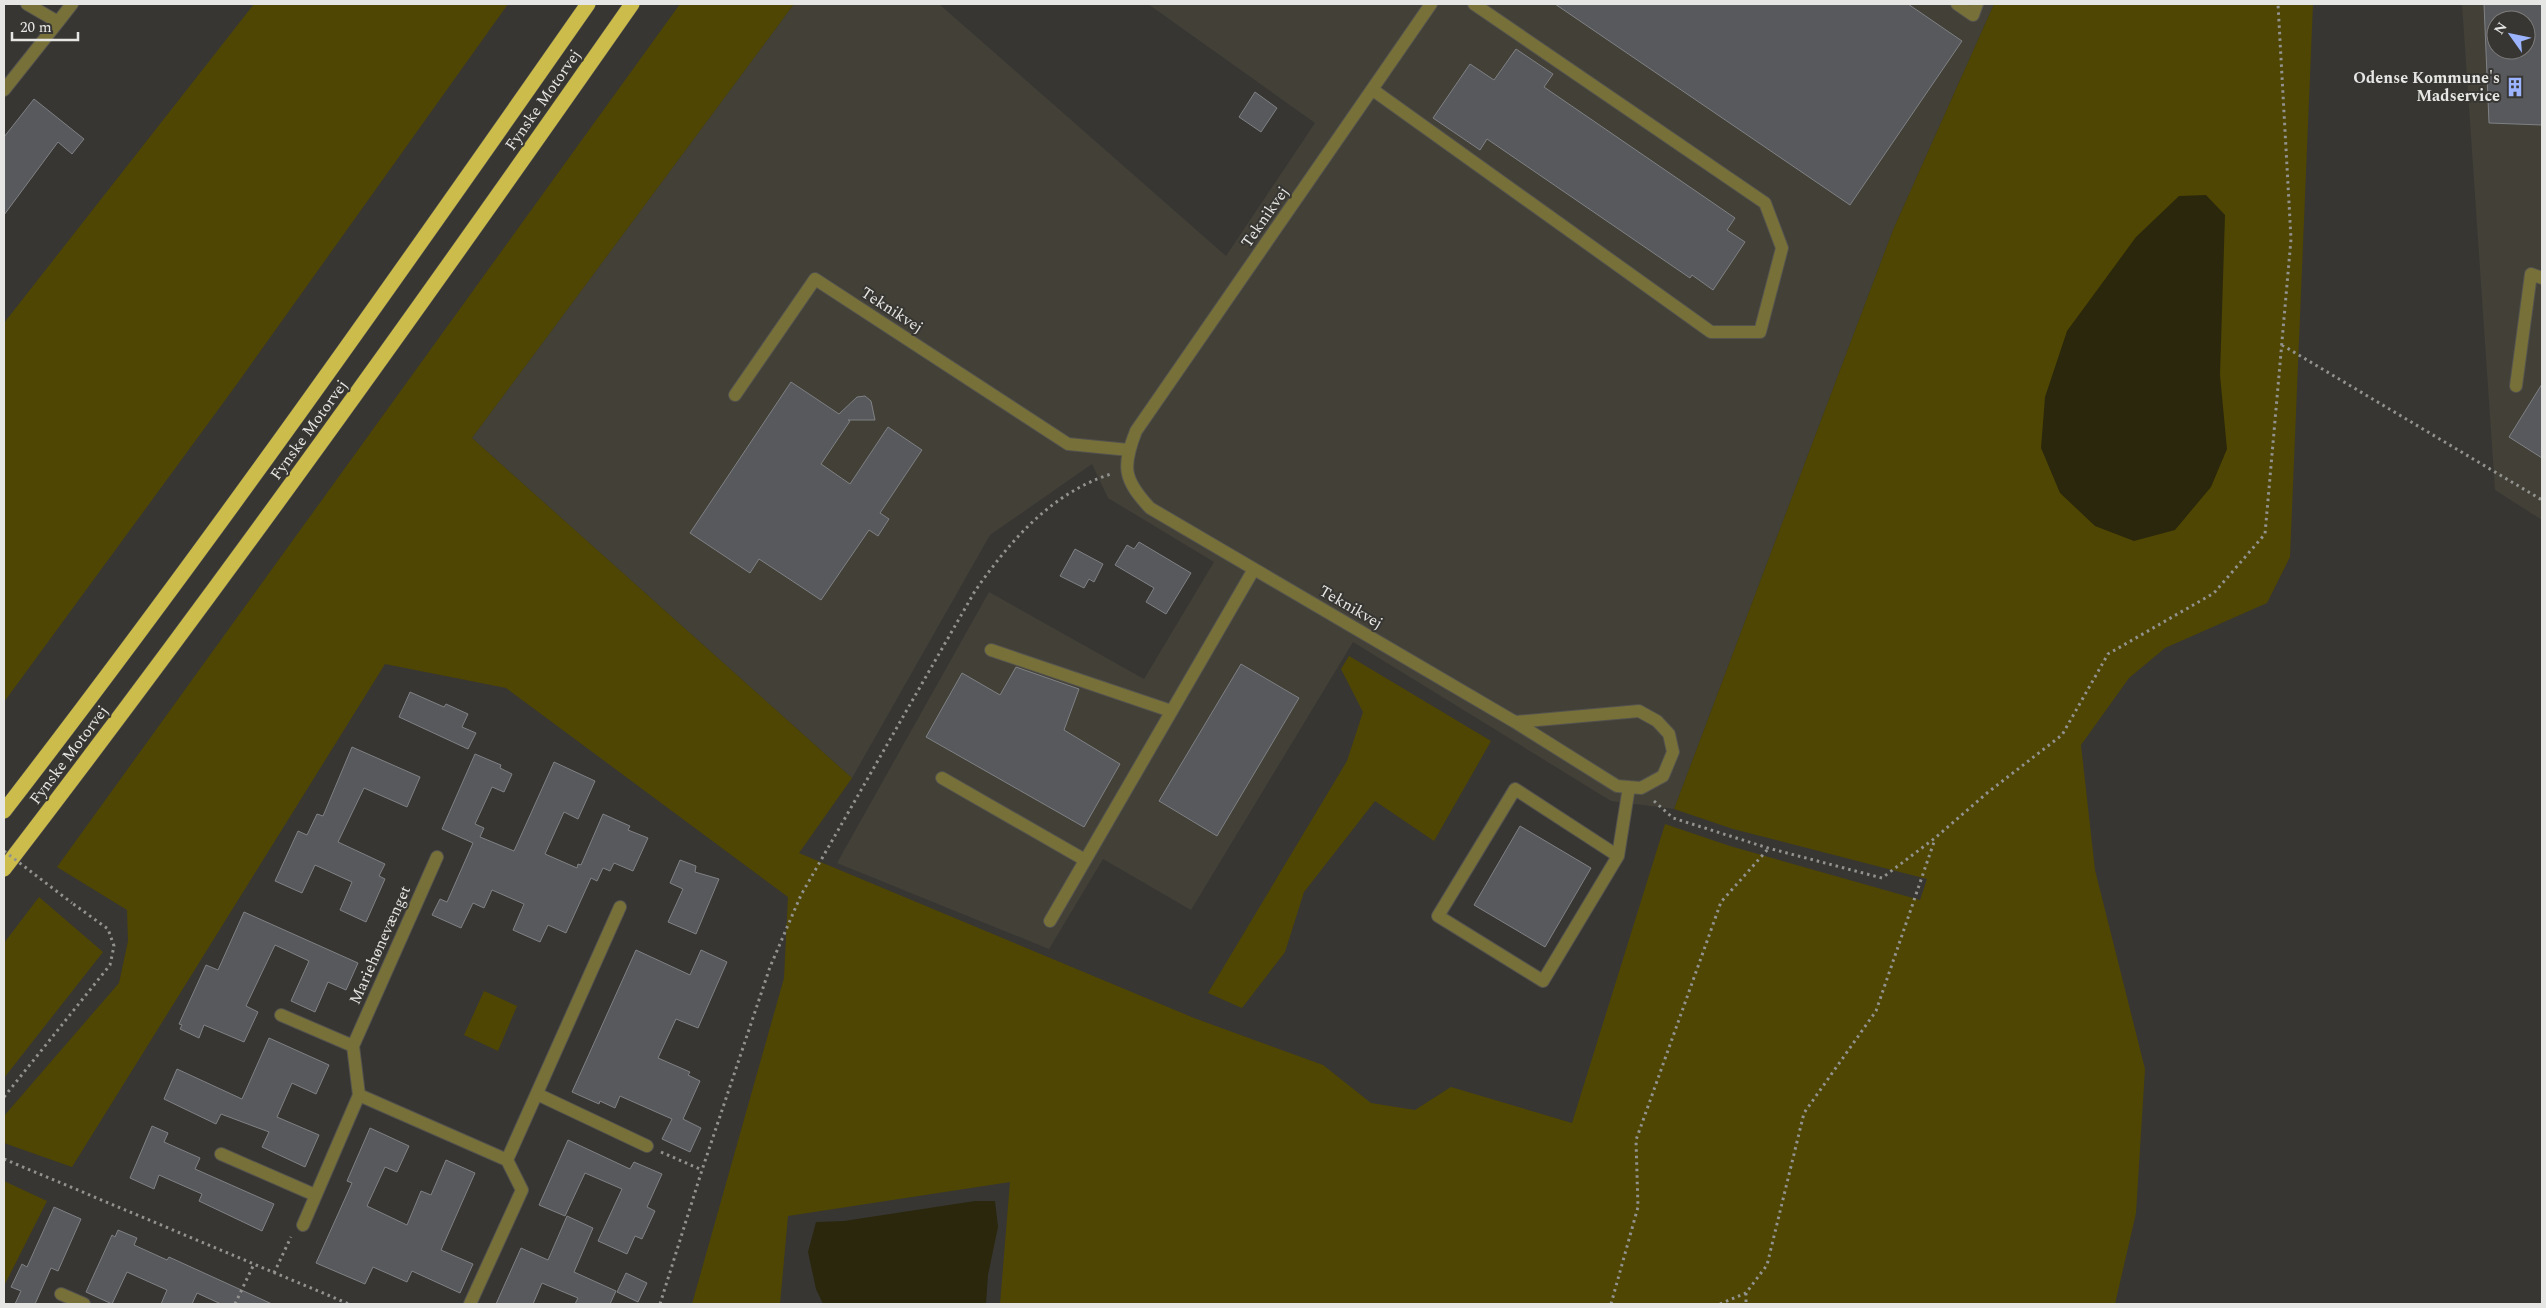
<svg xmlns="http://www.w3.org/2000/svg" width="2546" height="1308" viewBox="0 0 2546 1308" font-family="Spectral,serif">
	<rect width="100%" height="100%" fill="#373633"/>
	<path fill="#424037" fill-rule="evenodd" d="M794 4H939L1226 256 1315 123 1148 4H1994L1893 230 1674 809 1611 801 1353 642 1191 910 1103 859 1049 949 837 863 989 592 1144 679 1214 562 1108 498 1092 464 990 535 852 778 472 438Z
		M2462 4H2542V520L2495 490ZM2496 20H2526V50H2496Z"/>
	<path fill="#4f4603" d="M254 4H508L234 388 4 702V323Z
		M680 4H794L472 438 852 778 799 853 1194 1018 1323 1065 1371 1103 1415 1110 1451 1087 1572 1123 1665 824 1730 846 1920 900 1927 879 1733 829 1674 809 1893 230 1994 4H2313L2290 557 2267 603 2165 648 2129 678 2081 745 2095 870 2145 1069 2136 1213 2115 1304H1000L1010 1182 788 1216 780 1304H692L784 978 788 897 506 688 385 664 72 1167 4 1143V1116L119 983 128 941 127 910 57 867Z
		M1349 656 1491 741 1434 841 1375 801 1304 892 1285 952 1242 1008 1208 993 1347 761 1363 712 1341 669Z
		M39 897 103 952 4 1078V943Z
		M484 991 517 1006 498 1051 464 1035Z
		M4 1181 47 1201 4 1286Z"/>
	<path fill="#2b270c" d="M2206 195 2225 215 2220 375 2227 449 2211 487 2175 530 2134 541 2095 526 2060 493 2041 448 2045 397 2067 331 2136 237 2179 196Z
		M975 1201H995L998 1227 988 1275 986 1304H823L816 1289 808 1252 816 1222 844 1221Z"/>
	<path fill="#58595d" stroke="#7f8184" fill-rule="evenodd" d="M1555 4H1908L1962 41 1850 205Z
		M2484 4H2542V125L2489 123ZM2496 20H2526V50H2496Z
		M1516 49 1553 74 1544 87 1735 218 1727 230 1745 242 1713 290 1692 275 1690 278 1487 139 1480 150 1433 118 1470 64 1494 80Z
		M1255 92 1277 108 1261 132 1239 117Z
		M34 99 84 139 72 154 58 142 4 215V137Z
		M791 382 839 414 857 397 865 396 871 401 875 420H848L850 421 821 464 850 484 888 427 922 450 880 513 889 519 878 536 869 530 821 600 759 559 750 573 690 533Z
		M2542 384V458L2509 437Z
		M1139 542 1191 573 1166 614 1146 602 1154 588 1115 565 1127 545 1134 549Z
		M1075 549 1103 564 1094 582 1089 579 1084 588 1060 576Z
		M1241 664 1299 698 1217 836 1159 801Z
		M1016 667 1079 689 1064 730 1120 764 1084 827 926 737 962 673 1000 695Z
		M410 692 444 707 446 704 468 714 462 727 476 733 468 749 399 717Z
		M352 747 420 777 407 807 364 788 338 842 385 864 379 876 385 879 366 922 340 910 352 882 315 865 302 893 275 881 298 831 307 835 317 814 323 816Z
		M475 754 501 765 500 768 512 774 504 792 492 787 475 824 484 828 480 837 514 851 554 762 595 781 578 819 564 812 545 854 577 868 578 864 581 865 603 814 630 826 628 830 648 838 633 871 614 863 610 871 603 868 597 881 591 878 566 933 548 925 540 942 513 930 524 904 492 890 484 908 473 903 461 928 432 915 440 899 447 902 473 843 442 829Z
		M1520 826 1591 868 1545 947 1474 905Z
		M680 860 696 866 695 872 719 879 696 934 668 922 683 889 670 883Z
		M244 912 358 963 346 990 328 982 315 1012 291 1001 309 961 275 945 246 1006 258 1012 244 1042 204 1025 199 1038 180 1029 182 1025 179 1024 206 965 218 970Z
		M636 950 690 975 701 950 727 962 698 1028 676 1019 658 1058 690 1072 688 1075 700 1081 683 1119 701 1128 690 1152 662 1139 672 1119 620 1096 615 1108 600 1101 599 1104 572 1092Z
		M269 1038 329 1065 316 1094 292 1083 277 1117 319 1135 305 1167 262 1147 269 1132 221 1114 216 1124 164 1099 177 1069 242 1099Z
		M152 1126 168 1133 164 1142 200 1158 195 1169 274 1204 262 1231 199 1201 202 1194 159 1175 154 1189 130 1178Z
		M370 1128 409 1146 397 1172 385 1167 367 1206 407 1225 421 1191 431 1195 446 1160 475 1173 441 1250 473 1264 460 1293 412 1271 407 1282 373 1267 365 1284 316 1263 352 1183 347 1181Z
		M568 1140 630 1169 634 1162 662 1174 647 1207 655 1211 642 1239 635 1236 627 1254 598 1241 622 1189 585 1173 565 1216 539 1205Z
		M54 1207 81 1219 58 1271 51 1268 35 1304H15L21 1291 11 1287 22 1264 27 1267Z
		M567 1216 593 1228 574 1272 616 1291 610 1304H575L578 1298 542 1283 533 1304H496L521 1248 548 1260Z
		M118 1230 137 1238 134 1245 167 1260 169 1257 272 1304H221L197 1293 192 1304H161L167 1290 127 1272 112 1304 86 1292 112 1235 115 1237Z
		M626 1273 647 1283 638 1302 617 1292Z"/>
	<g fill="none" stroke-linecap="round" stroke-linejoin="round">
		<defs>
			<path id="minor" d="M27 4 58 22 72 4
				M1431 4 1136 431C1122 467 1123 479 1150 508L1515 722 1617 786 1641 788 1663 776 1673 752 1669 734 1657 721 1639 711 1515 722
				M1957 4 1973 15 1977 4
				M4 90 58 22
				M1373 90 1711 332H1760L1782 248 1765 203 1474 4
				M2516 386 2531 274 2542 278
				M735 395 815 279 1068 444 1129 450
				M991 650 1171 711
				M942 778 1085 860
				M1618 856 1515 789 1438 916 1543 981 1618 856 1629 787
				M1050 921 1254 569
				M281 1015 353 1046
				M537 1094 647 1146
				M359 1095 507 1160
				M221 1154 315 1195
				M303 1225 359 1095 353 1046 437 857
				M61 1294 84 1304
				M470 1304 522 1190 507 1160 620 907"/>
			<path id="highway" d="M4 811C207 548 398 276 588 4
				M4 869C221 586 428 296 632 4"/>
		</defs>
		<use href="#minor" stroke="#53524f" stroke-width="14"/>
		<use href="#highway" stroke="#53524f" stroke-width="16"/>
		<path stroke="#92928f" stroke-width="3" stroke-dasharray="2.5 4" stroke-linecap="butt" d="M2282 345 2542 500
			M1654 801 1673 818 1768 848 1882 878 1935 838 1987 793 2062 735 2108 654 2214 593 2265 534 2291 239 2278 4
			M4 1097 110 965 114 946 108 929 72 903
			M661 1152 702 1170
			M4 1159 349 1304
			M274 1273 291 1237
			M1746 1293V1304
			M235 1304 254 1264
			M660 1304 702 1170 770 967 801 895 975 591C1010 541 1051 493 1111 474
			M1611 1304 1638 1207 1636 1140 1721 902 1768 849
			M1720 1304 1746 1293 1767 1265 1804 1113 1876 1011 1935 839"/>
		<use href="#minor" stroke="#777039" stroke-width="12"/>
		<use href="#highway" stroke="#ccbc4b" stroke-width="15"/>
		<path stroke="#92928f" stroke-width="3" stroke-dasharray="2.5 4" stroke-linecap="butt" d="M4 851 72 903"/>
	</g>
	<defs>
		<symbol id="building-bare" viewBox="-9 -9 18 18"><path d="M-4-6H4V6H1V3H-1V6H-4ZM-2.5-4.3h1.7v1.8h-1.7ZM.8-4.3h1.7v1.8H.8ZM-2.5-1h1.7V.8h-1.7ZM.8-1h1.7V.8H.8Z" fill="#9cb4fd" stroke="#373633" stroke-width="2.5" paint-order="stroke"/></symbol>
	</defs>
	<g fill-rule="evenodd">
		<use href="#building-bare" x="2501" y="73" width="28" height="28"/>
	</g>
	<g text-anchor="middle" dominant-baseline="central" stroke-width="4" stroke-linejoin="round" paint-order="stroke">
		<g font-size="16" font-weight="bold" fill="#e6e6e4" stroke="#373633" text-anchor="end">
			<text x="2500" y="78">Odense Kommune's<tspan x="2500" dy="18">Madservice</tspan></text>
		</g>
		<g font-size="16" fill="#e6e6e4" stroke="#373633">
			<text transform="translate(543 100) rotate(-55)">Fynske Motorvej</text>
			<text transform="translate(1265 217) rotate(-55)">Teknikvej</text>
			<text transform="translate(892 310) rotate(33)">Teknikvej</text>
			<text transform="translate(309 430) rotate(-54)">Fynske Motorvej</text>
			<text transform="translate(1351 607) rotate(30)">Teknikvej</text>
			<text transform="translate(69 755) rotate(-53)">Fynske Motorvej</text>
			<text transform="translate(380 945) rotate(-66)">Mariehønevænget</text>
		</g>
	</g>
	<rect width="2546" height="1308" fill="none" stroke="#e6e6e4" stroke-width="10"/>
	<g transform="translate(2511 35) rotate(303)"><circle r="24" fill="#373633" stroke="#7d7c7a"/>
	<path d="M0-4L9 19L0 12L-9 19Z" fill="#9cb4fd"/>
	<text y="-8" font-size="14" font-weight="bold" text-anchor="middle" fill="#e6e6e4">N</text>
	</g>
	<path d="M12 32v8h66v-8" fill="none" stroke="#e6e6e4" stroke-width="2.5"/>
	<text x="20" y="32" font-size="15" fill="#e6e6e4" stroke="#373633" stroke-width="4" paint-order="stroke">20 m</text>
</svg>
